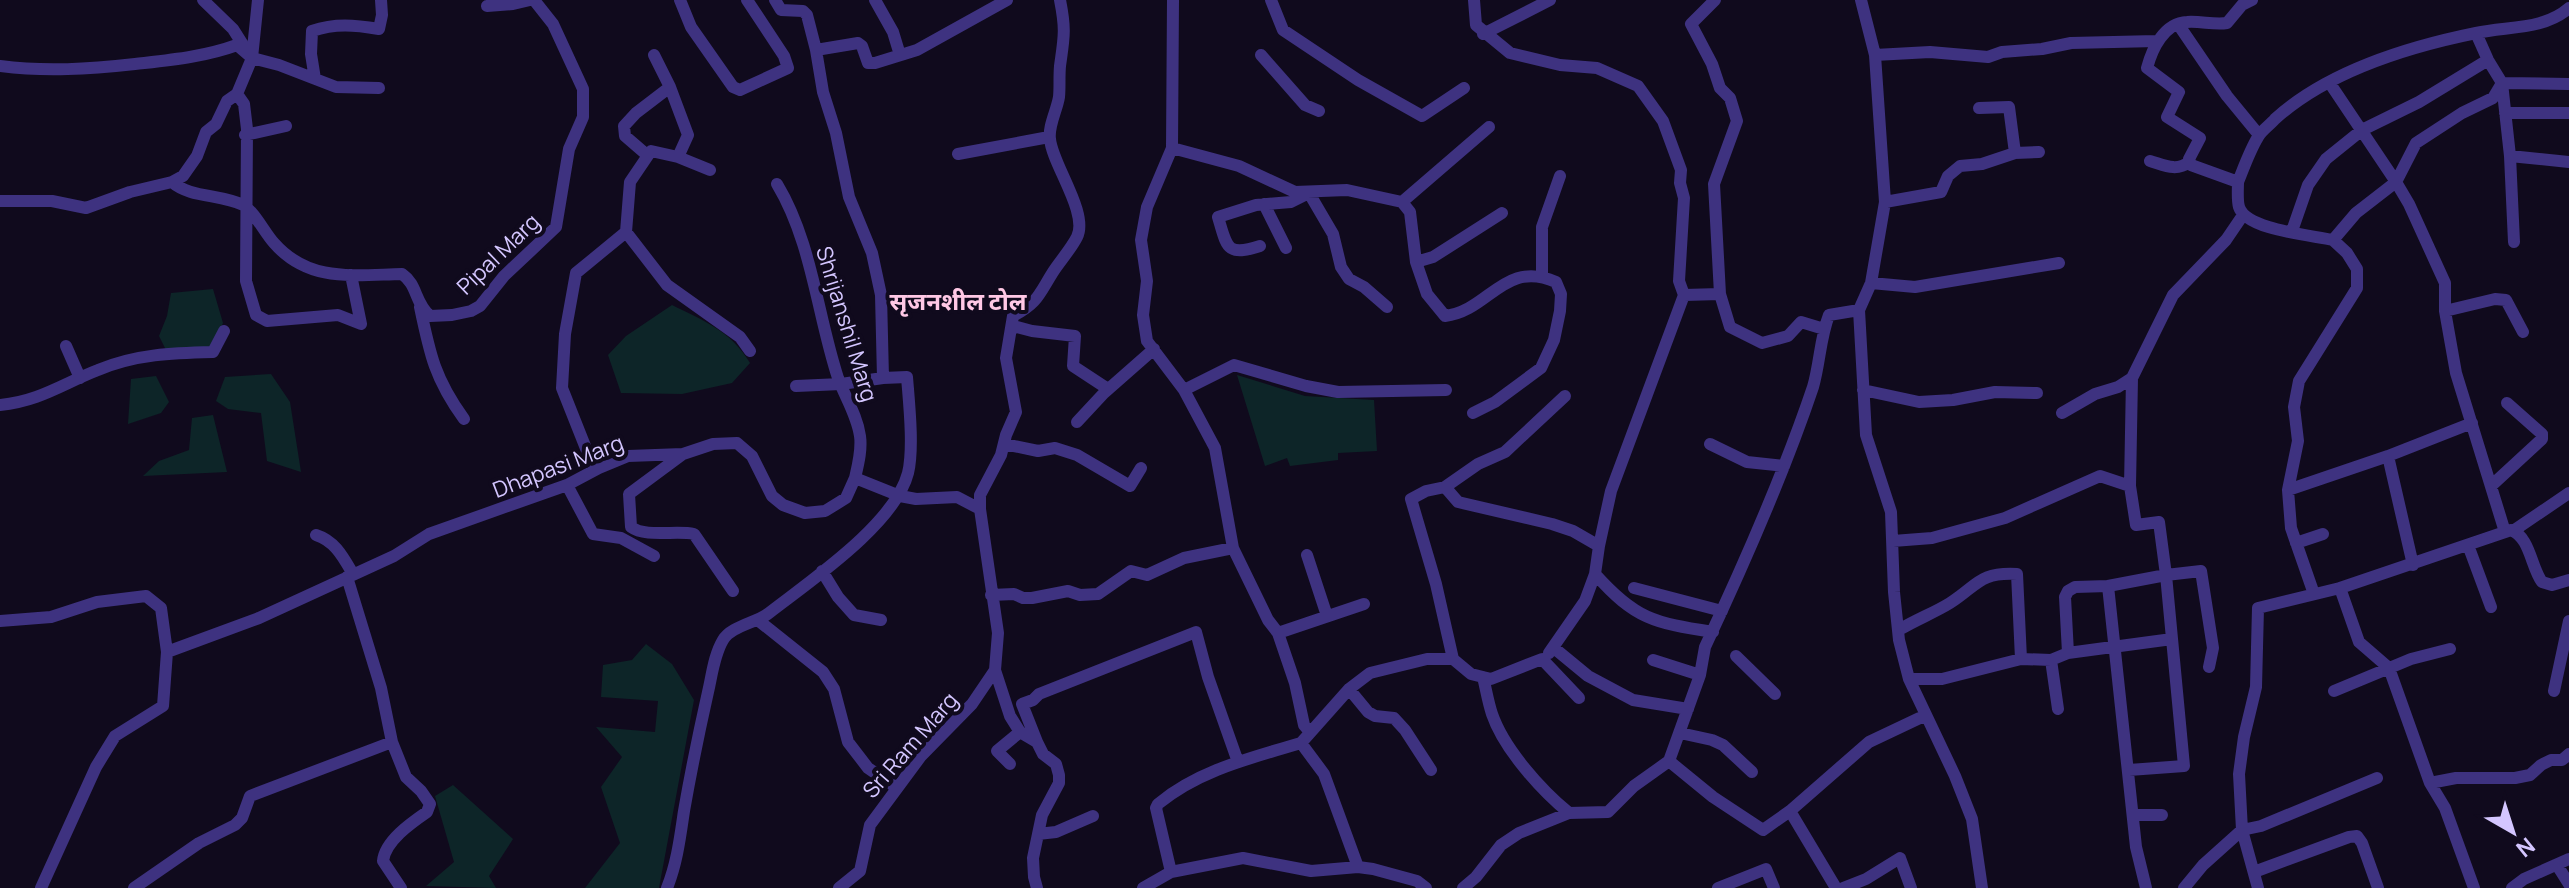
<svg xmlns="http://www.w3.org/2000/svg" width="2569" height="888" viewBox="0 0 2569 888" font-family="Manrope,'Noto Sans Devanagari',sans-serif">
	<rect width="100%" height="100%" fill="#100a1d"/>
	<path fill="#0d2528" d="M213 289 223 323 208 356H169L159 336 167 316 171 293Z
		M672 305C704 321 731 331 750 363L732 383 682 394 621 393 608 355 626 336Z
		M271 374 290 402 301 472 267 461 261 413 228 409 216 401 225 377Z
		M1237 375 1305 396 1374 400 1377 451 1338 453V460L1290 466 1287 458 1265 466Z
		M156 376 169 402 161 413 128 424 131 379Z
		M213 415 227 472 143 476 159 461 189 450 192 418Z
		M646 644 672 664 694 700 659 888H585L620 843 601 787 622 757 596 727 655 732 658 701 601 697 603 665 632 660Z
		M453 785 513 839 489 876 496 888 426 886 454 862 435 796Z"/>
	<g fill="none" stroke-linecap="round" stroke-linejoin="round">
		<path stroke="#3e3280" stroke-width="12" d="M203 0 233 29 245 48
			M258 0 252 58 279 65 336 87 379 88
			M680 0 691 27 733 87 740 90 788 68 784 56 747 0
			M775 0 781 10 803 11 807 15 816 50 858 43 862 46 868 63H875L917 50 1007 0
			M875 0 893 32 900 55
			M1173 0 1172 148 1239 166 1295 192 1347 190 1402 202 1410 212 1416 262 1433 257 1502 213
			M1271 0 1283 30 1358 80 1422 116 1464 88
			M1474 0 1476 25 1510 53 1560 65 1597 68 1638 86 1663 121 1681 170 1680 183 1684 198 1679 281 1684 295 1720 294
			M1715 0 1691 24 1712 64 1720 88 1730 98 1737 121 1714 184 1720 294 1730 327 1762 343 1788 336 1801 322 1824 329
			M1861 0 1875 55 1885 202 1871 283 1859 310 1866 435 1891 512 1894 592 1899 640 1909 679 1955 776 1972 819 1982 888
			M2252 0 2242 5 2227 23C2214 25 2201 21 2187 22 2164 23 2152 49 2147 68L2179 92 2167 117 2200 138 2189 159 2191 165 2238 182C2238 189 2237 200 2239 207 2246 230 2311 235 2333 240L2356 213 2396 182 2409 204 2445 283V311L2456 373 2505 532
			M487 6 513 4 530 0
			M2178 24 2227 96 2259 135
			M2476 33 2488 60 2502 83 2510 156 2514 242
			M1483 34 1550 0
			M1261 55 1305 105 1319 111
			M1875 55 1930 52 1988 57 2002 52 2042 49 2071 43 2156 41
			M0 66C46 72 89 69 135 64 170 60 204 57 237 45L252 58
			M315 79 311 54 312 31C335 23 355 25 379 29L382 15 381 0
			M2329 82 2396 182
			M237 94 244 104 247 129 246 281 256 315 267 321 338 315 361 324 351 275
			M1979 108 2009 107 2015 153
			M2505 113H2569
			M245 135 286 126
			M1172 148 1147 207 1141 240 1147 281 1143 315 1147 341 1184 390 1215 448 1233 548 1268 620 1278 633 1295 683 1304 725 1310 732
			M958 154 1049 137
			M647 155 625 136 624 126 636 113 670 87
			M2510 156 2569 162
			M678 157 710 170
			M2150 161C2164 165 2176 172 2189 162
			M172 182 183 176 197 156 206 132 216 124 227 101 237 94 252 58
			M2238 182C2244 167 2250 150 2258 137 2262 130 2270 125 2275 119 2328 71 2407 47 2476 33 2508 26 2544 30 2569 8
			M2396 182 2416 143 2462 113 2493 98 2502 83 2569 84
			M777 184C812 242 817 314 838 378 845 397 857 415 860 436 862 450 858 465 855 478
			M0 201H52L86 208 130 192 172 182C190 198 221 194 243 205 255 212 264 232 274 243 309 283 354 275 402 274 418 285 414 302 430 316L452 315 471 311 480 306 504 276 556 227 569 149 583 117V89L553 24 534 0
			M1402 202 1489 127
			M1885 202 1941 192 1948 176 1960 166 1982 164 2015 153 2039 152
			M1264 204 1286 248
			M2292 231 2308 185 2326 159 2362 130 2419 102 2488 60
			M626 232 667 285 740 337 750 351
			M1260 246C1226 257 1227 247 1218 217L1256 205 1291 202 1309 193 1333 234 1341 267 1349 279 1364 287 1387 307
			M1416 262 1427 294 1445 316C1489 311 1504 259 1556 282L1561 294 1560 311 1554 340 1541 368 1495 402 1473 413
			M1542 276V227L1560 176
			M1871 283 1915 287 2059 263
			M420 307C430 355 435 379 464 419
			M2445 311 2495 299 2506 300 2523 332
			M1013 326 1032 331 1075 336 1073 366 1108 389
			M66 346 80 378
			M796 386 841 384 883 378
			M1184 390 1234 365 1306 386 1338 392 1446 390
			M1863 390 1919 402 1953 400 1995 392 2037 393
			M1565 396 1505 452 1478 464 1445 487 1458 502 1552 524 1573 531 1599 546 1595 574C1635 619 1654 623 1713 632
			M0 405C40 401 62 384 98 370 136 354 173 353 213 352L224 331
			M2062 413 2095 394 2118 387 2132 378 2173 295 2226 240 2243 215
			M1077 422 1104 393 1154 349
			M1004 444 1038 451 1055 448 1077 455 1130 486 1141 468
			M1710 444 1747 462 1784 466
			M683 454 629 494 631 527C646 538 676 530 694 534L733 591
			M2388 456 2413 565
			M599 468 587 451 562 388 565 334 576 273 626 232 630 182 651 151 678 157 688 135 670 87 654 55
			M567 485 593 534 621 538 654 556
			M2130 486 2132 378
			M2491 486 2542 439V434L2507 403
			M1445 487 1426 491 1411 499 1436 584 1453 659
			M2288 490 2388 456 2472 423
			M2513 531 2569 493
			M316 535C335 541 343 557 353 574
			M1893 541 1932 538 2005 518 2100 476 2130 486 2136 525 2159 522 2166 575 2201 571 2213 648 2209 667
			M2296 543 2323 534
			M2468 545 2491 607
			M1599 546 1611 491 1684 295
			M1307 555 1327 616
			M822 571 838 597 854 615 881 620
			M1634 588 1722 611
			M2340 588 2359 642 2389 668 2430 783 2445 808 2474 888
			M2314 594 2291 528 2288 490 2298 441 2294 407 2299 381 2357 288V269L2347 253 2333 240
			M991 595 1014 594 1023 598H1032L1068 591 1080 595 1098 594 1131 571 1147 575 1184 558 1233 548
			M0 621 51 617 97 602 146 596 161 608 167 652 259 618 394 556 429 534 567 485 599 468 628 456 683 454 713 444 737 443 752 456 772 496 783 505 805 513 825 511 846 498 855 478 900 496 916 499 957 497 980 509
			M759 621 823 672 834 689 848 742 868 768 897 788
			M1899 630C1915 620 1934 613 1950 603 1978 585 1979 572 2017 574L2021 659
			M1278 633 1364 604
			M1554 648 1588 676 1633 700 1688 709
			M1549 653 1585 601 1595 574
			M2068 653 2065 597 2068 591 2075 587 2108 586
			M1736 656 1775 694
			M1653 660 1700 675
			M2051 660 2058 709
			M1483 677C1486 689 1488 702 1492 714 1504 749 1541 790 1569 813
			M1909 679H1942L2021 659 2051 660 2068 653 2172 639
			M1349 689 1368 712 1375 716 1394 718 1405 730 1431 770
			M2334 691 2411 659 2450 649
			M2554 691 2569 621
			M1680 733 1712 740 1723 745 1752 772
			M392 742 406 777 421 791 430 804 427 812C411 823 385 841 383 861L401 888
			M1037 742 1022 704 1033 700 1039 694 1196 632 1208 677 1238 762
			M1669 761 1713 797 1763 830 1790 811 1869 742 1926 715
			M1010 764 997 751 1020 732
			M2129 770 2184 766 2166 575 2108 586 2136 847 2146 888
			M2430 783 2456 778H2515L2530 775 2541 765 2551 760H2562L2569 754
			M1790 811 1836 888
			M2134 815H2162
			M1038 834 1056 832 1093 816
			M2557 865 2569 884
			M1358 867 1324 774 1301 743 1349 689 1370 673 1427 659H1453L1471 674 1491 679 1542 659 1579 698
			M1171 872 1156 808 1158 804C1199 770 1251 758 1301 743
			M2254 872 2349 837 2357 836 2362 843 2378 888
			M41 888 96 767 115 736 163 706 167 652
			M134 888 199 843 235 825 242 818 250 796 392 742 381 688 347 577
			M667 888C677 863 680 838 684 811 691 771 699 732 708 692 712 675 714 655 723 640 731 626 756 623 769 613 810 581 895 524 908 473 914 448 909 403 907 377L883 378 881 295 872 253 849 197 836 133 823 92 816 50
			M839 888 860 871 870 825 921 756 972 704 995 670
			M1037 888 1034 877 1033 858 1042 815 1059 783V775L1056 764 1043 754 1037 742 1020 732 1010 716 995 670 998 633 980 509V495L1001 455 1006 435 1016 412 1006 358 1013 316C1038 303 1039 294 1053 272 1060 261 1071 249 1077 237 1089 213 1052 164 1050 139 1048 126 1057 110 1059 97 1060 87 1059 77 1060 66 1064 37 1066 30 1060 0
			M1143 888 1171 872 1243 858 1311 871 1358 867 1373 869 1417 881 1426 888
			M1463 888 1476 877 1501 845 1519 833 1569 813 1608 812 1634 786 1669 761 1700 675 1705 647C1745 562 1783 476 1813 387 1820 363 1820 338 1829 315L1859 310
			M1718 888 1766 869 1774 888
			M1843 888 1866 879 1900 858 1911 888
			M2184 888 2203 865 2242 830 2261 826 2377 778
			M2258 888 2242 830 2239 774 2244 737 2256 687 2258 608 2340 588 2511 530C2530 537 2531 567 2542 582L2552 585 2569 580
			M2512 888 2524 879 2569 859"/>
	</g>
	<g text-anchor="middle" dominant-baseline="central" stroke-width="8" stroke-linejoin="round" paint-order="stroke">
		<g font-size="22" fill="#d4c6ff" stroke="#100a1d">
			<text transform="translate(498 254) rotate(-44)">Pipal Marg</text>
			<text transform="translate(847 324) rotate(73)">Shrijanshil Marg</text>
			<text transform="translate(558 466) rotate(-21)">Dhapasi Marg</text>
			<text transform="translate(910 745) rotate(-49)">Sri Ram Marg</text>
		</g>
		<g font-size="24" font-weight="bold" fill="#ffc8e5" stroke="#100a1d">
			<text x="958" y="300">सृजनशील टोल</text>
		</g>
	</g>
	<g transform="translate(2513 832) rotate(141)" stroke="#100a1d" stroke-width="6" paint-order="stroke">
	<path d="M0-6L14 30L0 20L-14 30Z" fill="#d4c6ff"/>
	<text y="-12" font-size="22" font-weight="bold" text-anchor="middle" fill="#d4c6ff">N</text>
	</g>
</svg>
